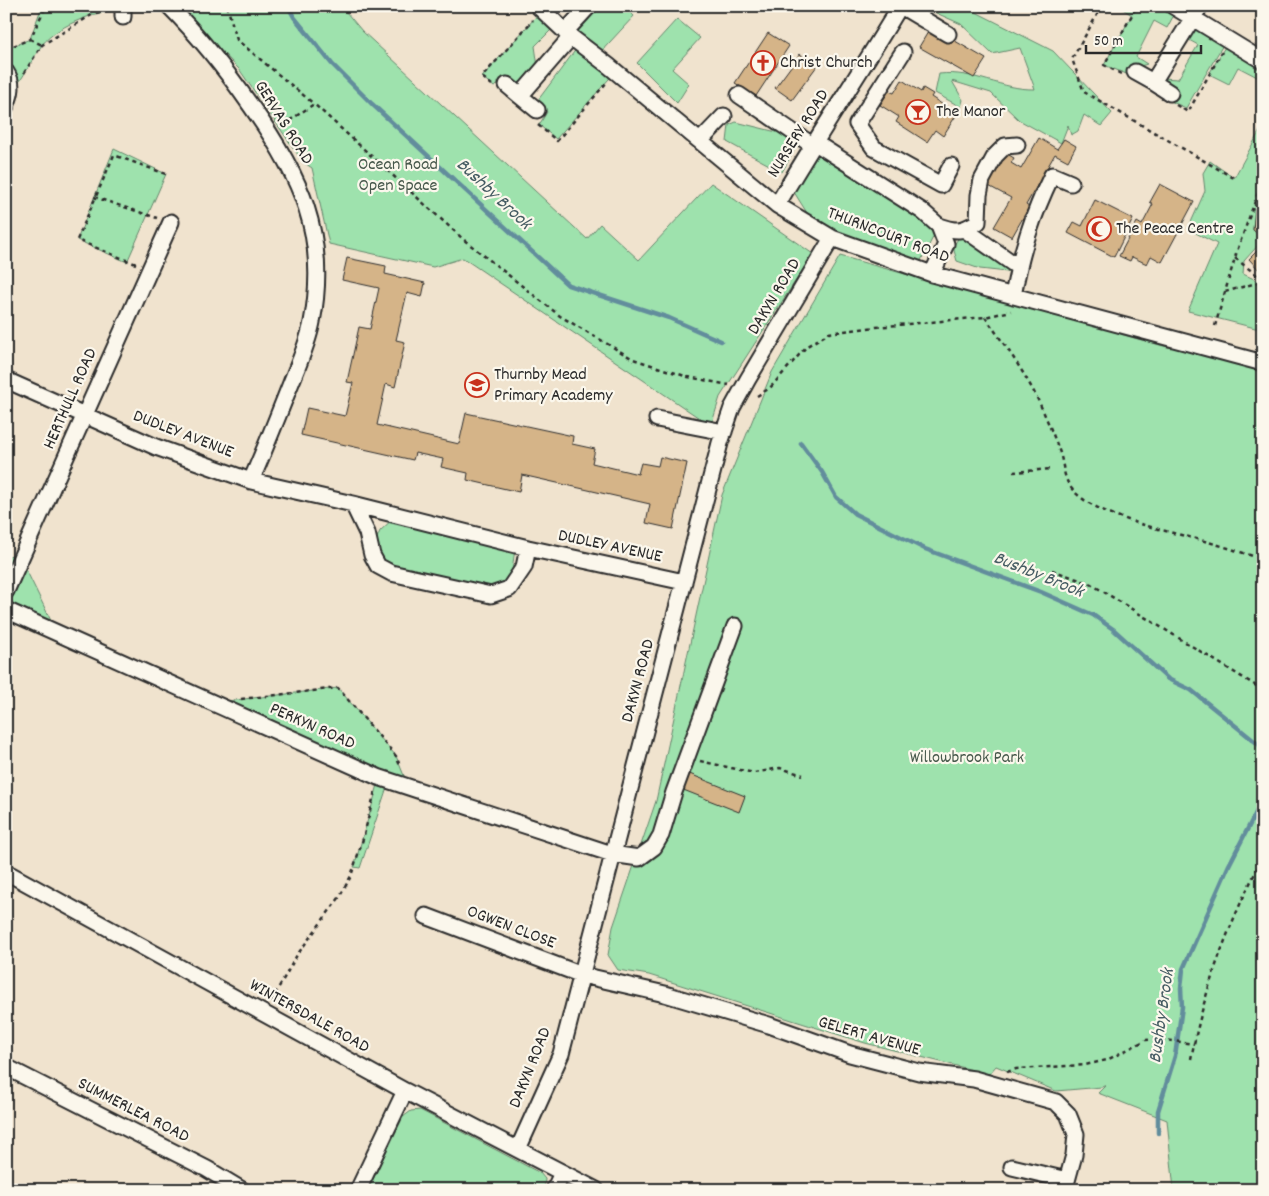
<svg xmlns="http://www.w3.org/2000/svg" width="1269" height="1196" viewBox="0 0 1269 1196" font-family="Dekko,sans-serif">
	<rect width="100%" height="100%" fill="#f0e3ce"/>
	<filter id="ink" filterUnits="userSpaceOnUse"><feTurbulence type="fractalNoise" baseFrequency=".02" numOctaves="2"/><feDisplacementMap in="SourceGraphic" scale="10" xChannelSelector="R" yChannelSelector="G"/><feConvolveMatrix kernelMatrix="1 2 1 2 8 2 1 2 1" color-interpolation-filters="sRGB"/></filter>
	<g filter="url(#ink)">
		<path fill="#9ee2ad" stroke="#64866c" d="M42 6H130C102 11 60 22 42 45 31 60 25 77 12 91L6 72V49L30 39Z
			M177 6H341L362 31 587 239 600 224 639 260 711 183 813 254 720 397 711 426 463 258 433 267 329 244 312 168 303 162 239 69Z
			M598 6H624L634 16 597 56 616 71 556 139 539 125 547 112 538 100 580 44 571 37Z
			M925 6H964L1053 51 1112 113 1101 126 1084 115 1078 131 1071 135 1068 125 1061 143 1019 120 991 93 952 81 963 100 961 107 935 93 939 74C974 70 1002 90 1035 89L1020 48 992 54 961 24 925 8Z
			M1118 6H1173L1177 9 1167 28 1154 21 1136 57 1147 64 1131 69 1129 75 1104 65 1132 15Z
			M542 10 557 24 535 46 539 74 513 85 503 82 494 87 482 77Z
			M677 19 700 38 672 69 689 84 677 103 637 63Z
			M1199 21 1227 38 1186 108 1170 101 1175 92 1162 78 1178 79 1198 45 1189 40Z
			M1229 40 1263 62V80L1238 67 1229 84 1209 74Z
			M736 122 801 138 782 172 727 142 729 125Z
			M1263 125V200L1257 198 1253 229 1262 241 1244 261 1243 274 1263 283V330L1188 311 1217 244 1188 229 1205 191 1203 173 1210 161 1234 178Z
			M814 142 939 226 918 266 817 229 789 184Z
			M114 149 166 174 127 262 77 240Z
			M968 232 1015 265 1007 272 980 269 957 261 953 247 959 237Z
			M840 256 1056 316 1067 311 1120 330V334L1171 348V344L1263 367V1190H1174L1167 1120 1098 1093 1106 1085 1102 1087 1056 1091 996 1066 989 1074 865 1043 649 975 618 970 608 955 613 927 656 801 722 495 772 372Z
			M395 517 516 545C510 571 518 580 488 589L391 567 383 561 376 540 380 531Z
			M18 553 55 629 6 605V557Z
			M338 688 396 756 407 783 210 703Z
			M380 778 389 781 360 868 354 867Z
			M420 1110 540 1173 545 1179 544 1190H368L403 1117 411 1111Z"/>
		<g fill="none" stroke-linecap="round" stroke-linejoin="round">
			<path stroke="#628d9c" stroke-width="4.5" d="M288 6 294 17 332 64 372 104 568 285 669 318 721 341
				M801 443 822 472 836 497 855 514 925 549 1041 592 1093 615 1113 629 1168 679 1191 690 1263 748
				M1158 1133V1111L1175 1056 1182 1007 1181 988 1183 969 1229 865 1263 799"/>
		</g>
		<path fill="#d5b488" stroke="#2b2b2b" d="M931 27 986 59 974 78 919 47Z
			M768 33 789 46 756 96 735 83Z
			M800 54 817 66 792 100 775 88Z
			M902 80 921 92 923 88 933 94 931 97 957 114 943 136 935 130 927 142 896 122 899 117 880 105 889 91 894 93Z
			M1039 138 1057 149 1064 139 1076 146 1068 161 1055 154 1026 205 1029 207 1012 237 994 227 1011 198 983 183 1002 151 1014 158 1011 163 1021 169Z
			M1160 184 1194 202 1162 262 1151 256 1147 264 1132 257 1130 261 1119 256 1137 222 1142 225 1153 204 1150 202Z
			M1095 200 1133 219 1114 257 1068 233 1074 222 1082 226Z
			M1255 208 1263 213V238L1253 230Z
			M1263 245V267L1259 270 1249 259Z
			M347 258 386 266 385 274 425 283 422 297 407 293 396 340 405 342 395 387 386 384 377 425 459 444 466 413 573 436 572 444 595 449 592 463 638 474 641 463 658 466 660 457 687 463 673 529 646 523 650 504 522 475 519 492 467 480 468 473 441 467 443 459 415 453 413 460 301 435 307 408 345 416 353 383 347 382 359 327 370 329 379 288 342 280Z
			M687 773 745 796 739 812 681 789Z"/>
		<g fill="none" stroke-linecap="round" stroke-linejoin="round">
			<defs>
				<path id="minor" d="M169 6C200 37 226 70 251 106 300 175 329 235 312 322 308 343 299 363 291 383 278 416 265 449 251 481
					M538 6 571 37 609 66 777 205 832 238 932 274 1263 363
					M901 6 948 34
					M1173 6 1263 61
					M123 17V6
					M565 32 589 6
					M903 52 857 124 874 148 941 185 951 166
					M6 72C14 84 11 94 6 106
					M1135 72 1153 82
					M507 85 520 96
					M1170 93 1153 82 1200 6
					M739 95 812 145
					M537 110 520 96 571 37
					M700 141 724 116
					M814 142 922 211 939 226 946 244 932 274
					M777 205C816 138 860 73 900 6
					M939 226C957 232 961 232 978 222L979 195 982 180 995 156 1005 146 1017 145
					M964 229 1018 267
					M1013 296C1021 252 1032 216 1052 175L1071 183
					M6 380 156 447 251 481 353 504 528 548 684 582
					M657 419 724 432
					M353 504 367 533 372 555 378 566 391 573 491 595 509 589 524 567 528 548
					M6 591 171 222
					M6 610 378 777 612 854 639 858 654 847 661 835 674 792 735 626
					M6 872 405 1091 596 1190
					M426 916 582 975 665 994 769 1025 850 1054 919 1072 974 1079 1056 1102 1068 1114 1076 1134 1074 1155 1065 1188
					M6 1067 207 1169 242 1190
					M518 1149 561 1054 720 443 732 408 748 379 832 238
					M1012 1167 1067 1180
					M358 1190 405 1091
					M554 1190 562 1173"/>
			</defs>
			<use href="#minor" stroke="#2b2b2b" stroke-width="19"/>
			<path stroke="#2b2b2b" stroke-width="2.5" stroke-dasharray="4 4" stroke-linecap="butt" d="M227 6 237 40 314 104
				M1102 6 1072 59 1084 92 1234 178
				M30 39 42 45
				M6 49 30 39 46 6
				M24 73 42 45 95 13 109 10
				M1121 74 1104 65 1137 6
				M492 85 482 77 533 20
				M1176 105 1188 112 1222 52
				M283 125 314 104 463 239 560 316 633 359 688 377 729 385
				M538 125 557 141 607 82
				M94 197 157 218
				M1254 204 1263 210
				M1235 258 1263 280
				M136 264 77 240 114 155 166 174
				M1225 292 1263 281
				M985 317C1004 344 1024 371 1038 400 1046 417 1054 436 1060 453 1064 466 1063 478 1072 489 1094 517 1173 532 1208 542 1227 547 1245 554 1263 559
				M1215 326 1237 251 1263 179
				M757 396 770 388 807 346 829 333 876 327 985 317 1011 311
				M1013 472 1052 469
				M1052 570 1091 584 1263 690
				M241 699 338 688 396 756 401 768
				M700 761 754 773 780 768 803 775
				M271 1001 297 955 339 898 351 876 363 839 375 791
				M1191 1059C1204 990 1229 921 1263 858
				M1007 1072 1016 1069 1085 1065 1107 1060 1146 1040 1159 1039 1194 1044"/>
			<use href="#minor" stroke="#fbf7ec" stroke-width="15"/>
		</g>
	</g>
	<defs>
		<symbol id="church-ring" viewBox="-11 -11 22 22"><circle r="9.5" fill="#fbf7ec" stroke="#c8321e" stroke-width="1.5"/><path d="M-1.2-6h2.4v3.5h3.3v2.4h-3.3V6h-2.4V-.1h-3.3v-2.4h3.3Z" fill="#c8321e"/></symbol>
		<symbol id="bar-ring" viewBox="-11 -11 22 22"><circle r="9.5" fill="#fbf7ec" stroke="#c8321e" stroke-width="1.5"/><path d="M-6-5H6L.8 .8V4.5H3.5V6h-7V4.5H-.8V.8Z" fill="#c8321e"/></symbol>
		<symbol id="mosque-ring" viewBox="-11 -11 22 22"><circle r="9.5" fill="#fbf7ec" stroke="#c8321e" stroke-width="1.5"/><path d="M3.5-4.9A6 6 0 1 0 3.5 4.9A5 5 0 1 1 3.5-4.9Z" fill="#c8321e"/></symbol>
		<symbol id="school-ring" viewBox="-11 -11 22 22"><circle r="9.5" fill="#fbf7ec" stroke="#c8321e" stroke-width="1.5"/><path d="M0-5L7-2L0 1L-7-2ZM-4 1L0 2.5L4 1V4Q0 6-4 4Z" fill="#c8321e"/></symbol>
	</defs>
	<g fill-rule="evenodd">
		<use href="#church-ring" x="749" y="49" width="28" height="28"/>
		<use href="#bar-ring" x="904" y="98" width="28" height="28"/>
		<use href="#mosque-ring" x="1085" y="215" width="28" height="28"/>
		<use href="#school-ring" x="463" y="371" width="28" height="28"/>
	</g>
	<g text-anchor="middle" dominant-baseline="central" stroke-width="4.5" stroke-linejoin="round" paint-order="stroke">
		<g font-size="18" fill="#2b2b2b" stroke="#fbf7ec" text-anchor="start">
			<text x="780" y="63">Christ Church</text>
			<text x="936" y="112">The Manor</text>
			<text x="1116" y="229">The Peace Centre</text>
			<text x="494" y="375">Thurnby Mead<tspan x="494" dy="21">Primary Academy</tspan></text>
		</g>
		<g font-size="18" fill="#2b2b2b" stroke="#fbf7ec">
			<text transform="translate(283 123) rotate(58)">GERVAS ROAD</text>
			<text transform="translate(799 134) rotate(-58)">NURSERY ROAD</text>
			<text transform="translate(888 236) rotate(21)">THURNCOURT ROAD</text>
			<text transform="translate(775 297) rotate(-59)">DAKYN ROAD</text>
			<text transform="translate(71 399) rotate(-66)">HERTHULL ROAD</text>
			<text transform="translate(183 435) rotate(21)">DUDLEY AVENUE</text>
			<text transform="translate(610 547) rotate(12)">DUDLEY AVENUE</text>
			<text transform="translate(639 681) rotate(-75)">DAKYN ROAD</text>
			<text transform="translate(312 727) rotate(24)">PERKYN ROAD</text>
			<text transform="translate(511 928) rotate(21)">OGWEN CLOSE</text>
			<text transform="translate(309 1017) rotate(29)">WINTERSDALE ROAD</text>
			<text transform="translate(869 1037) rotate(16)">GELERT AVENUE</text>
			<text transform="translate(531 1068) rotate(-68)">DAKYN ROAD</text>
			<text transform="translate(133 1111) rotate(27)">SUMMERLEA ROAD</text>
		</g>
		<g font-size="18" fill="#48594c" stroke="#fbf7ec">
			<text x="398" y="165">Ocean Road<tspan x="398" dy="21">Open Space</tspan></text>
			<text x="967" y="758">Willowbrook Park</text>
		</g>
		<g font-size="19" font-style="italic" fill="#465c63" stroke="#fbf7ec">
			<text transform="translate(493 195) rotate(43)">Bushby Brook</text>
			<text transform="translate(1038 576) rotate(22)">Bushby Brook</text>
			<text transform="translate(1163 1016) rotate(-82)">Bushby Brook</text>
		</g>
	</g>
	<rect width="1269" height="1196" fill="none" stroke="#fbf7ec" stroke-width="25"/>
	<rect x="12" y="12" width="1244" height="1171" fill="none" stroke="#2b2b2b" stroke-width="2" filter="url(#ink)"/>
	<path d="M1086 45v8h115v-8" fill="none" stroke="#2b2b2b" stroke-width="2.5"/>
	<text x="1094" y="45" font-size="15" fill="#2b2b2b" stroke="#fbf7ec" stroke-width="4" paint-order="stroke">50 m</text>
</svg>
